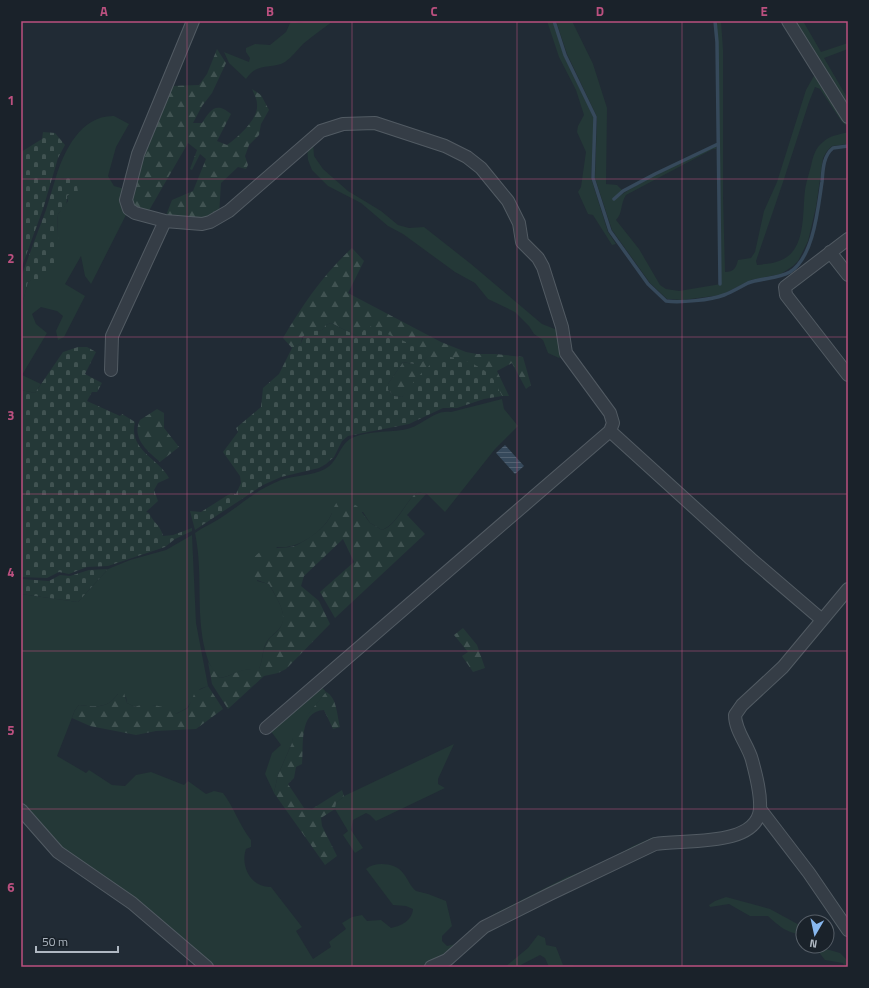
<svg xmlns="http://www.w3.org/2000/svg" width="869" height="988" viewBox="0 0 869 988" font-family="'Titillium Web',sans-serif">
	<defs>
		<pattern id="forest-firs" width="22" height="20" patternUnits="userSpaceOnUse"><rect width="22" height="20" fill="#243837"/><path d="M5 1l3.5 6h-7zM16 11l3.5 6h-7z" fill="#415352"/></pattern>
		<pattern id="cemetery-stones" width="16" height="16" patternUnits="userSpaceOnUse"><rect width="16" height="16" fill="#243837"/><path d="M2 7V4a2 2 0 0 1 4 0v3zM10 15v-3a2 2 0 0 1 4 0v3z" fill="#415352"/></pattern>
		<pattern id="water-rules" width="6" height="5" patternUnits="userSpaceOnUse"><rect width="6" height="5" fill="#36495b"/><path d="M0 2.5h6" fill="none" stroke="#516171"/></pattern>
	</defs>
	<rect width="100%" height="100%" fill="#212b35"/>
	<path fill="#243837" d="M291 21 300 23 306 21H333C323 29 312 36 303 44 297 50 292 57 285 62 271 70 258 61 246 79L229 63 224 52 249 62 250 58 246 52V48L255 44 270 45 286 32Z
		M547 21H553L564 56 594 118 591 178 608 232 616 244 612 245 593 215 588 214 578 192 581 187 586 152 577 132 578 126 584 115 576 90 559 57Z
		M556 21H572L593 64 607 108 606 184 617 185 623 191 614 200C645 177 682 163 716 145V149H713L626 195C620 204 623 213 616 220L639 249 660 285 666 289 679 291 721 284 717 93 718 42 716 21H721L723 50V197L725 272C734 272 736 268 738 260L751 258 755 252 764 211 777 182 806 90 815 74 848 120V127L842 122 820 89 815 87 809 102 784 179 756 261 757 265C763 264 770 264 776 262 807 254 802 215 805 190 806 182 809 174 811 166 813 157 815 148 823 142 830 135 839 135 848 132V144L832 146 827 151 823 158 816 207 808 241 798 261 793 266 781 274 751 280 721 295 683 300 667 299 650 283 612 230 595 178 597 117 567 54Z
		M792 21H803L821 52 848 43V49L824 58 848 99V112Z
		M114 116 129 124 116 147 108 176 114 186 125 189 128 211 91 284 85 276 81 256 65 284 85 296 64 337 58 340 56 331 63 316 57 311 41 307 32 314 36 324 47 333 22 375 41 384 35 393 21 390V308L28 282 34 278H44L58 242V214L68 201 67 197 76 181 69 178 59 179 56 177C64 151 81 115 114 116Z
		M313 142 314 156 323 169 348 191 381 211 398 225 409 228 424 227 471 264 542 324 560 331 565 352 559 358 548 353 543 340 534 334 529 326 515 312 488 299 475 283 455 272 403 234 388 226 361 203 328 186 312 170 308 160 307 146Z
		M502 399 504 409 518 426 495 449 445 512 427 494 417 492C405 503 396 525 382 530L370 523 363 512 332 513C324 532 297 550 277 547L257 581 269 584C275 596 291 616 279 629 275 634 269 637 266 643 262 651 263 661 259 669 240 668 237 674 220 678 216 673 210 667 208 660 194 619 204 575 195 533 203 527 211 524 219 519 241 505 255 490 281 480 295 475 312 476 325 469 338 462 339 446 350 439 367 430 389 433 407 429 423 425 435 409 451 412Z
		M192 535 196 623 208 686 200 689 187 708 176 714C163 706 150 703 135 707L127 703 126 697 118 694C107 709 97 707 79 705L75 710 57 756 86 773 89 770 112 785 125 786 136 775 151 772 184 785 188 781 206 794 214 791 223 793C234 807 239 825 251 840V847L246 849C240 866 251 888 271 887L302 927 296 931 313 959 331 947 329 942 346 929 342 923 352 917 362 915 367 921 381 920 391 928C401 926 412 921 413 909L406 906 393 905 366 869C375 861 396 863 403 873 408 879 410 886 416 891L428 894 446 901 452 926 442 936V941L447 946 456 944 494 914 567 877 602 864 633 846 654 837H662L668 840 527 903 452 954 426 967 211 966 76 862 32 819 21 804V594L78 602 108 569 130 560 166 550Z
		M321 686 326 692 294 733 292 743 278 775 274 793 265 774 272 753 281 745 270 730Z
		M454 744 438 779V784L445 788 376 821 370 815 366 813 353 820 351 830 363 848 355 853 343 835 348 831 335 809 336 803 344 796Z
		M726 897 770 909 803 927V935C786 932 781 928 768 916H750L729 904 710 907 709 905 715 901Z
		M538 935 545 938 546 945 556 947 563 965H573L576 967H549L545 958 540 955 517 967H505L528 948Z
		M814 946H823L826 949 840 953 848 961V967H845L843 963 825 960Z"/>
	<path fill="url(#forest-firs)" d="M217 49 226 63 212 93 202 106 193 123H202C211 109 216 102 231 114L217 141 227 145C237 138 259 119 257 104 257 99 254 94 252 89L261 95 269 110 261 124 259 135 249 145 245 156 248 165 246 169 238 167 221 183 219 215 209 220 165 218 172 200 193 191 206 159 200 154 192 170 190 169 197 150 188 143 147 214 133 208 130 188 170 86 199 85 207 74Z
		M352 248 364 261 348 293 441 342 466 352 477 354H495L523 357 531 385 526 389 512 363 497 371 509 396H502L490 376 429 367 402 397 394 396 388 390V384L403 362C416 365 422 365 430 353L359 337 331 323 326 325 322 330 315 331 302 337 301 343 292 348 283 338C304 303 322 276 352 248Z
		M157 409 164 413V428L179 447 160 462C148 452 131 438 140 420Z
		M417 492 426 494 407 515 425 534 335 618 320 592 354 562 343 539 304 576 301 586 319 601 330 624 286 669 278 673 264 676 228 709 212 684 208 662 220 678C238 674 238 668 259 669 263 661 262 650 267 642 270 636 276 634 280 628 289 614 276 597 269 584 253 580 252 577 252 560 266 541 281 553 299 544 310 538 323 529 329 519 333 513 333 507 337 502L347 500 357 506 370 523 382 530C396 526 405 503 417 492Z
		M463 628 477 645 485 668 473 672 462 656 468 652 454 635Z
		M208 686 223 709 196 729 156 731 136 735 90 726 72 718 75 710 79 705C97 707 107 709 118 694L124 693 127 703 135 707C145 702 169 706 176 714L188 708 195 692Z
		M326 692C337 697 337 716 340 727L333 729 324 710C298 711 304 747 302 764L296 767 294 778 288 784 304 808 312 809 342 790 344 796 336 803 335 809 321 818 322 826 337 856 325 865 274 793 278 775 292 743 293 733Z"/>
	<path fill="url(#cemetery-stones)" d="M43 132 55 133 65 145 58 158 43 209 21 269V152L42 139Z
		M56 177C62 181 69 176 76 180L78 192 71 193 67 196C68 205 63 208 58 214 56 231 64 266 46 277 41 280 34 278 28 282L21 308V277L46 210Z
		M331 323 359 337 367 325 431 353C420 366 418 365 403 362L388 384V390L394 396 402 397C413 383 425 365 442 358 454 353 481 366 490 375 495 380 498 389 502 396L484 399 457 408H443L409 424 348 436 342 441 334 457 326 464 319 468 281 477 263 485 195 530 190 511 201 512 231 493 236 494 241 483 240 476 223 452 238 432 236 428 261 407 263 388 279 374 292 348 301 343 307 329 315 331 322 330 326 325Z
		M78 347H87L96 352 85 374 102 383 97 392H92L87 401 120 416 122 414 135 422C128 450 159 459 169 478L158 483 154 490 158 501 146 512 149 513C154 524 160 524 163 536L173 535 192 528V531L175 539 165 547 108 566 87 567 69 574 59 572 47 578 21 577V390L35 393 63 352Z
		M108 569 78 602 21 594V579L49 581 60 575 70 576 89 570Z"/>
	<path fill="url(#water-rules)" d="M505 445 524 466 515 474 496 453Z"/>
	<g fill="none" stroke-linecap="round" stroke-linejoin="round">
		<path stroke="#36495b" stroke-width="3.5" d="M554 21 565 55 595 117 593 178 610 231 648 284 666 301C680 303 711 300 724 295 732 292 740 287 748 283 761 278 778 279 790 272 814 257 818 207 822 182 823 170 823 156 833 148L848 146
			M715 21 717 42 720 284
			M614 199 623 191 655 174 718 144"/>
		<defs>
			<path id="minor" d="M193 21 138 154 126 200 129 209 135 213 165 221 202 224 210 222 229 211 321 131 343 124 375 123 445 146 467 157 481 168 508 201 519 223 522 242 538 258 543 267 562 327 566 353 610 413 613 423 610 431
				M788 21 848 117
				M848 239 785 287 786 295 848 375
				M830 252 848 275
				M111 370 112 336 165 221
				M266 728 610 431 751 559 821 619
				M760 809 809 873 848 930
				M21 810 58 852 132 903 207 967
				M431 967 447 960 484 927 550 894 655 844C681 839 757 848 760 809 761 793 756 775 752 760 748 745 735 731 735 715L742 705 783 667 848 589"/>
		</defs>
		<use href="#minor" stroke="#525b63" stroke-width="14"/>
		<use href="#minor" stroke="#353d46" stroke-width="12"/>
	</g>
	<path fill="none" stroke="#bb507f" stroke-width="1" stroke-opacity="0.55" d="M187 21V967M352 21V967M517 21V967M682 21V967M21 179H848M21 337H848M21 494H848M21 651H848M21 809H848"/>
	<rect width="869" height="988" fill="none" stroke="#1a222a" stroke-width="44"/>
	<g transform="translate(815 934) rotate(189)"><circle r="19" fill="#1a222a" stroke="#565e67"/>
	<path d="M0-3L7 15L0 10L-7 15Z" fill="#88b8ef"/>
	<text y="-6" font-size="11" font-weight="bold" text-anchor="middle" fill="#afb8c2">N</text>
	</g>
	<path d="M36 946v6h82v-6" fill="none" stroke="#afb8c2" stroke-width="2"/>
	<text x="42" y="946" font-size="12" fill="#afb8c2" stroke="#1a222a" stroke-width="3" paint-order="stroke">50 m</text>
	<rect x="22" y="22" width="825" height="944" fill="none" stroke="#bb507f" stroke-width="1.5"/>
	<g font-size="13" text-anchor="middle" font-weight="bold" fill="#bb507f">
		<text x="104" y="16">A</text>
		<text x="270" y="16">B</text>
		<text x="434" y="16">C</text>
		<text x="600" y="16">D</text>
		<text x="764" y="16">E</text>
		<text x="11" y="105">1</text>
		<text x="11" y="263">2</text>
		<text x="11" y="420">3</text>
		<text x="11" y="577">4</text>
		<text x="11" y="735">5</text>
		<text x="11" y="892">6</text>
	</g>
</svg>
